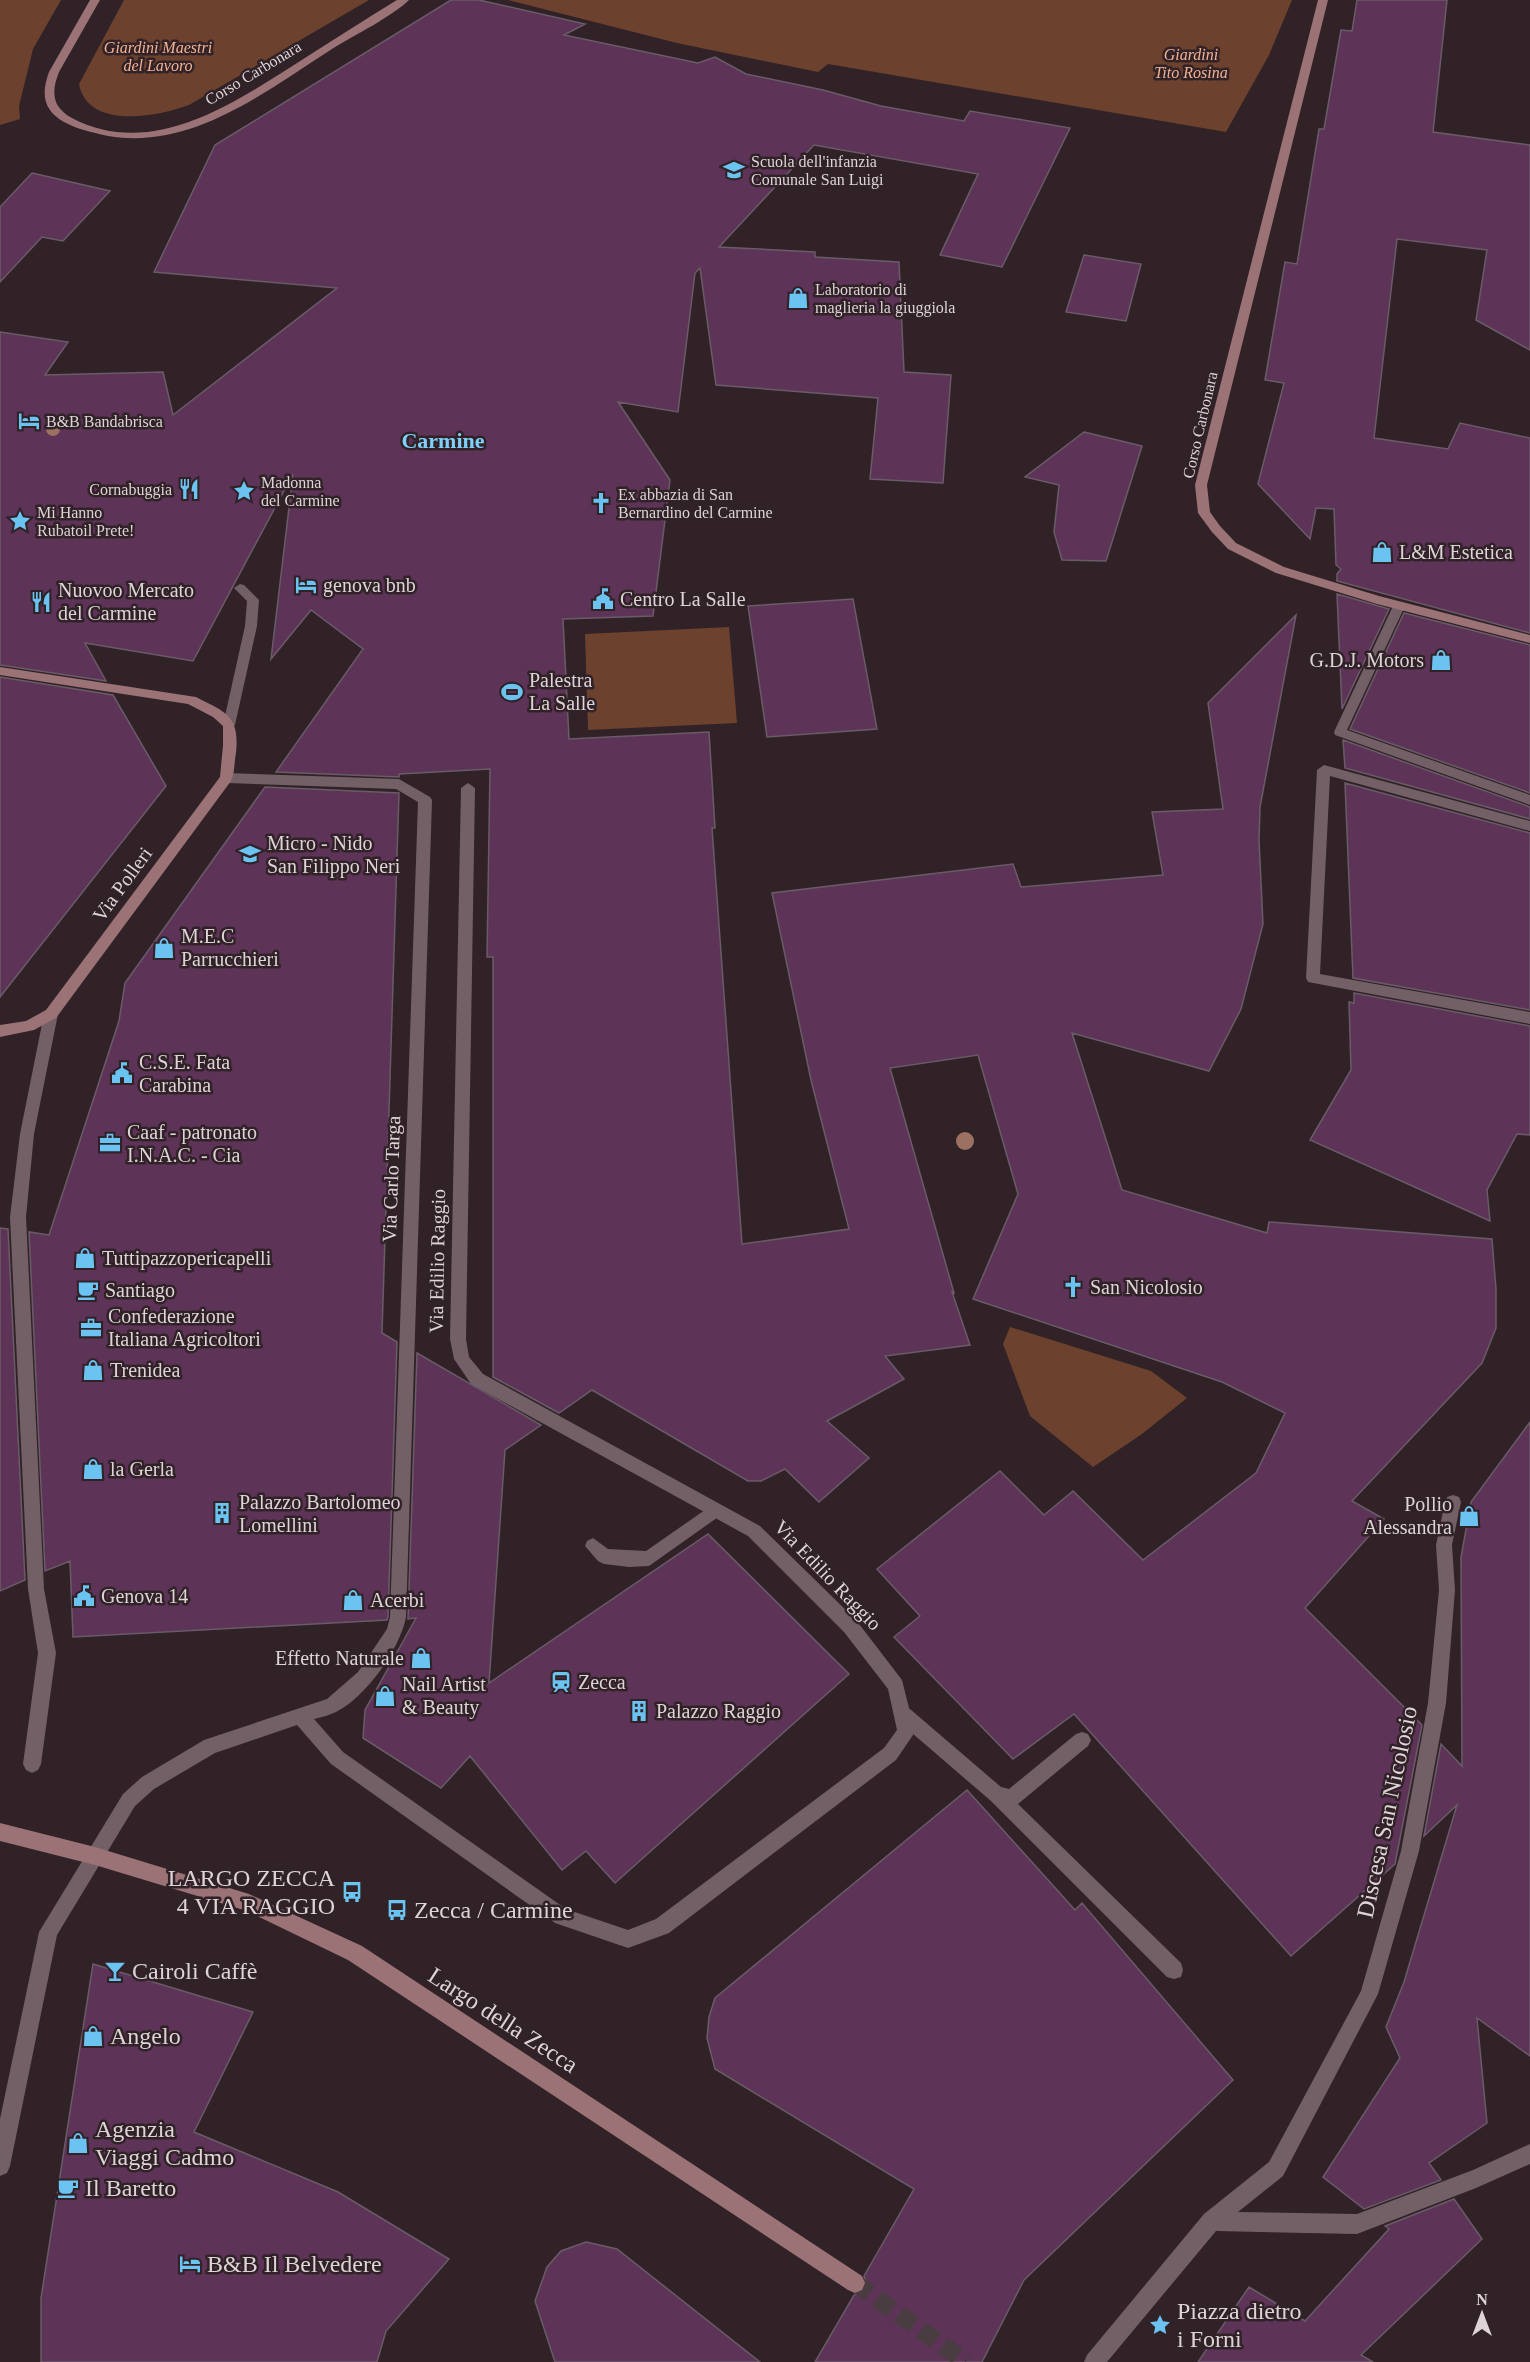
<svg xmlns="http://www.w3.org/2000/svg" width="1530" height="2362" viewBox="0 0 1530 2362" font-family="'Times New Roman',serif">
	<rect width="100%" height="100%" fill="#302227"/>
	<path fill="#6c422e" d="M0 0H61L33 49 19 106 20 119 0 125Z
		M124 0H369L189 105C157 117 88 130 79 84Z
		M508 0H1292L1269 55 1226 132 828 64 818 72 677 43Z
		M729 627 737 723 588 730 585 634Z
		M1010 1327 1151 1371 1187 1398 1142 1434 1093 1467 1030 1416 1003 1344Z"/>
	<path fill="#5d3358" stroke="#695c67" stroke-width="1.5" d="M451 0H479L585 24 564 35 698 63 715 57 746 74 823 90 881 106 964 121 970 111 1070 128 1002 267 940 255 978 174 814 145 719 247 815 252V257L899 262 904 372 951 375 943 483 870 479 878 398 716 385 700 268 695 273 678 412 618 402 670 480 653 616 563 619 569 739 709 732 715 828H712L742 1244 849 1229 811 1080 772 893 1013 864 1021 887 1163 875 1152 812 1223 809 1208 703 1296 615 1260 807 1259 840 1263 924 1241 1009 1209 1071 1072 1033 1122 1190 1267 1233 1269 1222 1492 1239 1496 1289V1328L1482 1363 1352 1501 1384 1519 1305 1608 1422 1725 1395 1864 1291 1956 1074 1714 1013 1759 894 1637 920 1616 877 1569 1000 1471 1044 1515 1073 1491 1143 1560 1256 1473 1285 1413 1222 1382 973 1299 1018 1194 978 1055 890 1068 954 1293 952 1292 970 1345 885 1356 904 1379 827 1421 869 1458 819 1502 785 1469 761 1481H748L592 1390 559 1413 493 1377V957H487L490 769 399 774V777L276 772 363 649 311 610 271 659 293 474 193 661 85 643 106 681 0 665V332L68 342 45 375 163 372 173 415 337 288 154 272 215 145Z
		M1357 0H1447L1433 132 1530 145V350L1476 320 1487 250 1397 239 1374 438 1448 449 1460 423 1530 438V633L1337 581V574L1341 569 1336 565 1334 509 1316 508 1310 539 1258 484 1284 383 1265 380 1285 262 1297 264 1319 129H1324L1341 30 1352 31Z
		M32 173 110 191 63 241 42 237 0 282V207Z
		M1084 255 1141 264 1126 321 1066 312Z
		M1084 432 1142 446 1106 561 1062 560 1054 532 1059 485 1025 477Z
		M1337 594 1389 609 1342 709Z
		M853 599 877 729 767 737 748 606Z
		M1404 613 1530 645V793L1350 729Z
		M0 677 113 695 166 786 0 997Z
		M1343 740 1530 807V819L1345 768Z
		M1345 783 1530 833V1010L1353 978Z
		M265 787 399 793 382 1333 397 1342 388 1617 387 1620 73 1637 70 1561 45 1571 29 1232 49 1235 119 1021 125 983Z
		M1354 993 1530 1026V1135L1517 1134 1487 1190 1490 1221 1310 1140 1351 1070 1349 1002 1354 1003Z
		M0 1228 8 1229 25 1580 0 1591Z
		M417 1353 541 1425 505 1450 489 1683 708 1534 849 1674 615 1883 586 1851 562 1870 470 1756 441 1788 363 1738 365 1710 416 1618 408 1619Z
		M1530 1422V2056L1477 2018 1487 2123 1429 2163 1441 2180 1364 2209 1323 2177 1400 2058 1386 2027 1404 1982 1457 1805 1424 1836 1441 1744 1462 1766 1461 1557 1471 1502Z
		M967 1790 1075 1910 1082 1903 1233 2080 1024 2280 982 2362H815L854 2295 864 2291 867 2284 864 2276 914 2189 715 2069 707 2038 709 2017 715 1998Z
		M93 1964 253 2012 194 2132 338 2192 449 2259 386 2331 377 2362H41V2298Z
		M1454 2199 1482 2239 1361 2355 1373 2362H1198L1249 2287 1305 2321 1389 2229 1385 2226Z
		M586 2242 617 2249 760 2362H555L535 2301 547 2267 561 2251Z"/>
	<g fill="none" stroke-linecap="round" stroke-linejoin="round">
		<path stroke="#4a3d41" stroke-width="18" stroke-dasharray="18 9" stroke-linecap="butt" d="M855 2283 966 2362"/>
		<path fill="#726066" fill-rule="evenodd" d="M715 1503 721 1505 723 1510 721 1515 649 1566 629 1567 604 1564 598 1561 585 1546 587 1541 593 1538 608 1549 646 1551Z
			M904 1707 910 1709 1001 1787 1009 1789 1076 1734 1082 1732 1088 1734 1091 1740 1088 1746 1018 1804 1181 1963 1183 1970 1181 1977 1174 1979 1167 1977 991 1801 898 1721 895 1715 898 1709Z"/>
		<path fill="#726066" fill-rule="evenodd" d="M240 584 244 585 259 600 257 626 235 725 229 730 223 725 245 626 247 601 234 588Z
			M1399 602 1405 606 1347 730 1530 795V805L1335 735 1334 732 1393 606Z
			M1324 765 1530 821V831L1330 776 1320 974 1530 1012V1024L1308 982 1306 978 1317 770Z
			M226 773 399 779 430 797 432 800 406 1617C400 1649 366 1697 336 1712 330 1715 322 1717 314 1719L343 1752 566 1909 628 1930 656 1919 884 1748 897 1730 888 1689 878 1676 844 1632 748 1536 471 1384 454 1359 450 1339 461 788 468 783 475 788 466 1339 469 1357 483 1374 760 1526 856 1620 902 1680 915 1732 896 1760 669 1933 628 1948 555 1923 331 1764 297 1725 215 1753 154 1789 135 1806 57 1935 10 2166 7 2173 0 2176V2119L39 1932 123 1794 142 1777 204 1740 327 1699 358 1672 387 1629 390 1617 418 802 396 789 226 783 219 778Z
			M51 1008 56 1010 58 1014 34 1134 26 1217 44 1589 56 1653 41 1764 38 1770 32 1773 26 1770 23 1764 38 1653 28 1589 10 1217 20 1134 44 1014 46 1010Z
			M1453 1495 1459 1497 1461 1502 1452 1545 1455 1590 1446 1703 1419 1851 1378 1994 1283 2176 1238 2212 1357 2214 1473 2170 1530 2144V2164L1476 2188 1357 2234 1216 2231 1107 2362H1084L1087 2355 1204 2214 1269 2162 1361 1991 1401 1851 1428 1703 1439 1590 1436 1545 1445 1502 1447 1497Z"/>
		<path fill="#9b7276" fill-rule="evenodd" d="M90 0H100L59 72C51 92 52 107 72 118 155 162 241 98 308 56 338 37 367 18 397 0H409C393 16 353 36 332 49 263 93 186 155 99 134 87 131 75 128 64 122 43 110 41 94 49 72Z
			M1318 0H1328L1207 485 1210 512 1220 526 1236 543 1284 567 1379 596 1530 635V643L1377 604 1276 573 1228 549 1212 532 1198 513 1195 485Z
			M0 667 196 697C225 712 240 715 236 753 234 762 235 773 231 781L56 1018 34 1030 0 1037V1025L26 1021 46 1010 220 777 223 745V726L213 717 188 704 0 675Z
			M0 1823 95 1847 249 1894 362 1946 862 2276 865 2283 862 2290 855 2293 848 2290 348 1960 247 1911 95 1865 0 1841Z"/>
	</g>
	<g fill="#9c7162">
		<circle cx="53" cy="429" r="7"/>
		<circle cx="965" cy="1141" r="9"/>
	</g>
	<defs>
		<symbol id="school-bare" viewBox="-9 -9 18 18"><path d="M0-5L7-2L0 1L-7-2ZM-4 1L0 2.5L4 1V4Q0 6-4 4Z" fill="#6ac3f1" stroke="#302227" stroke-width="2.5" paint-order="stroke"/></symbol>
		<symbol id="shop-bare" viewBox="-9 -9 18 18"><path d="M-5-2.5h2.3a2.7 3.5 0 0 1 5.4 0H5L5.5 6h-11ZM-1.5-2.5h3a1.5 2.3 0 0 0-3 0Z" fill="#6ac3f1" stroke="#302227" stroke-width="2.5" paint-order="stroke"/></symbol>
		<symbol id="hotel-bare" viewBox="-9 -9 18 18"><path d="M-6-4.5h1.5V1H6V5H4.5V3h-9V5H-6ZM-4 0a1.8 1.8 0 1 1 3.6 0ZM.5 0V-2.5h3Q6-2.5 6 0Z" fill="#6ac3f1" stroke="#302227" stroke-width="2.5" paint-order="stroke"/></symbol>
		<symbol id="restaurant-bare" viewBox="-9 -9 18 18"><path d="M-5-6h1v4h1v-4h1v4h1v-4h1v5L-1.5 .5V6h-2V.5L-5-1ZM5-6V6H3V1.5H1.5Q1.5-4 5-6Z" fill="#6ac3f1" stroke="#302227" stroke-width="2.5" paint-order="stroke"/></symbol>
		<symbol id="sight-bare" viewBox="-9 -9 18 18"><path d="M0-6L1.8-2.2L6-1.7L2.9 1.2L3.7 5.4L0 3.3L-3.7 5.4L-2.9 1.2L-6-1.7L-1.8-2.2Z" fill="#6ac3f1" stroke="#302227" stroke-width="2.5" paint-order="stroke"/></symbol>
		<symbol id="church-bare" viewBox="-9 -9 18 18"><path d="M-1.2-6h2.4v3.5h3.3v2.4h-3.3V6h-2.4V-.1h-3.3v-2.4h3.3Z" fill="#6ac3f1" stroke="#302227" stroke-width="2.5" paint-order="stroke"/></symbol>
		<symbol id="civic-bare" viewBox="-9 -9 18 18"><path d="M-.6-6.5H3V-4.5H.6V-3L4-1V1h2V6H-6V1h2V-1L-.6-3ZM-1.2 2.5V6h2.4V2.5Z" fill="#6ac3f1" stroke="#302227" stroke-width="2.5" paint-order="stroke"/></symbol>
		<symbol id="stadium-bare" viewBox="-9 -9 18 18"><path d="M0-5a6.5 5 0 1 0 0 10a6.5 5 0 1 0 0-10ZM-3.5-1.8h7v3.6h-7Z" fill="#6ac3f1" stroke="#302227" stroke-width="2.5" paint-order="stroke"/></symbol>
		<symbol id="office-bare" viewBox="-9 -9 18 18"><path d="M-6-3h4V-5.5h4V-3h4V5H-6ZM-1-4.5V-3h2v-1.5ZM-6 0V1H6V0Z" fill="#6ac3f1" stroke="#302227" stroke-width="2.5" paint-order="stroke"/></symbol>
		<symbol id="cafe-bare" viewBox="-9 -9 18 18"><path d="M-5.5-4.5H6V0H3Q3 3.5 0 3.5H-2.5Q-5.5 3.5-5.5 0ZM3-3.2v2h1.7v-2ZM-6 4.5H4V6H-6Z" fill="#6ac3f1" stroke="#302227" stroke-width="2.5" paint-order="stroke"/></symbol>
		<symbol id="building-bare" viewBox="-9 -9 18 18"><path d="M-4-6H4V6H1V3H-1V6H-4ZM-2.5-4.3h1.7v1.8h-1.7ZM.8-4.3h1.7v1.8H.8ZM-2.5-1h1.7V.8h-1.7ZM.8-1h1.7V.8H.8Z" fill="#6ac3f1" stroke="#302227" stroke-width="2.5" paint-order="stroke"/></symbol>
		<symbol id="station-bare" viewBox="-9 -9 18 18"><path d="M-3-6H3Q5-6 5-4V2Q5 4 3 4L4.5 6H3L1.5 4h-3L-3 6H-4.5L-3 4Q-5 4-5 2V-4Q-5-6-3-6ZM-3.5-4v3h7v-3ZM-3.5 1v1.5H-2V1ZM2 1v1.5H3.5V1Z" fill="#6ac3f1" stroke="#302227" stroke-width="2.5" paint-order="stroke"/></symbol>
		<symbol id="bus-bare" viewBox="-9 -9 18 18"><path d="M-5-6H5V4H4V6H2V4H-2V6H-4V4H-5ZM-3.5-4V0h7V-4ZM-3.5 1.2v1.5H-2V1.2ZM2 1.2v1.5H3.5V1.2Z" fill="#6ac3f1" stroke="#302227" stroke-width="2.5" paint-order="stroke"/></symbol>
		<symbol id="bar-bare" viewBox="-9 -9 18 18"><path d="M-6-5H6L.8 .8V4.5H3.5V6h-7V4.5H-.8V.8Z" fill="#6ac3f1" stroke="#302227" stroke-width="2.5" paint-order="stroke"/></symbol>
	</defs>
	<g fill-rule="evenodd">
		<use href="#school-bare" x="719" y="155" width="30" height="30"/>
		<use href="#shop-bare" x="783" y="283" width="30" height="30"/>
		<use href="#hotel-bare" x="14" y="406" width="30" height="30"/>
		<use href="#restaurant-bare" x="174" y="474" width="30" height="30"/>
		<use href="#sight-bare" x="229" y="476" width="30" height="30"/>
		<use href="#church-bare" x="586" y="488" width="30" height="30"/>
		<use href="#sight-bare" x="5" y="506" width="30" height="30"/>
		<use href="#shop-bare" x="1367" y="537" width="30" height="30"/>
		<use href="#hotel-bare" x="291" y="570" width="30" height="30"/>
		<use href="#civic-bare" x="588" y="584" width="30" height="30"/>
		<use href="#restaurant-bare" x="26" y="587" width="30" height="30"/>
		<use href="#shop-bare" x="1426" y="645" width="30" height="30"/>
		<use href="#stadium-bare" x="497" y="677" width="30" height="30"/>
		<use href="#school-bare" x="235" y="839" width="30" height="30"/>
		<use href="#shop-bare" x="149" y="933" width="30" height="30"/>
		<use href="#civic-bare" x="107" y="1058" width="30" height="30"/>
		<use href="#office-bare" x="95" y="1128" width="30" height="30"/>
		<use href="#shop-bare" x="70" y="1243" width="30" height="30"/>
		<use href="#church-bare" x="1058" y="1272" width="30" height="30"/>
		<use href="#cafe-bare" x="73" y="1275" width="30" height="30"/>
		<use href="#office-bare" x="76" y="1313" width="30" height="30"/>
		<use href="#shop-bare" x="78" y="1355" width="30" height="30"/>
		<use href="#shop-bare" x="78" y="1454" width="30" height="30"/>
		<use href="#building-bare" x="207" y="1498" width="30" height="30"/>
		<use href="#shop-bare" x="1454" y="1501" width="30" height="30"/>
		<use href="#civic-bare" x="69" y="1581" width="30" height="30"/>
		<use href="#shop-bare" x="338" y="1585" width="30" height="30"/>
		<use href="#shop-bare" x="406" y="1643" width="30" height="30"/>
		<use href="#station-bare" x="546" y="1667" width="30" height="30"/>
		<use href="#shop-bare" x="370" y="1681" width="30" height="30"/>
		<use href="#building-bare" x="624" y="1696" width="30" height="30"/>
		<use href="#bus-bare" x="337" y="1877" width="30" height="30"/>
		<use href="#bus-bare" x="382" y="1895" width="30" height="30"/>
		<use href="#bar-bare" x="100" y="1956" width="30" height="30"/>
		<use href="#shop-bare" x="78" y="2021" width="30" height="30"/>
		<use href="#shop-bare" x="63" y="2128" width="30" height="30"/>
		<use href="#cafe-bare" x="53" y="2173" width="30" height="30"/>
		<use href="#hotel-bare" x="175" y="2249" width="30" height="30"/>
		<use href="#sight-bare" x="1145" y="2310" width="30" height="30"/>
	</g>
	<g text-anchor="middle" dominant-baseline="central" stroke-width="5" stroke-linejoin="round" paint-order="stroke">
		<g font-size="16" font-style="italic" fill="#f5b292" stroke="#302227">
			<text x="158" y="47">Giardini Maestri<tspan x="158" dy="18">del Lavoro</tspan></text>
			<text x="1191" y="54">Giardini<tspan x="1191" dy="18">Tito Rosina</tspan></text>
		</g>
		<g font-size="16" fill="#ded4d7" stroke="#302227">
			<text transform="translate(253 73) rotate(-31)">Corso Carbonara</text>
			<text transform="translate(1200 425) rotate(-77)">Corso Carbonara</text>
		</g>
		<g font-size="16" fill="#ded4d7" stroke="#302227" text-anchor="start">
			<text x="751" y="161">Scuola dell'infanzia<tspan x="751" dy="18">Comunale San Luigi</tspan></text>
			<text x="815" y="289">Laboratorio di<tspan x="815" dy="18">maglieria la giuggiola</tspan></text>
			<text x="46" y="421">B&amp;B Bandabrisca</text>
			<text x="261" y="482">Madonna<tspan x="261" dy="18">del Carmine</tspan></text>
			<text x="172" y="489" text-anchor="end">Cornabuggia</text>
			<text x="618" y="494">Ex abbazia di San<tspan x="618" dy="18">Bernardino del Carmine</tspan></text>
			<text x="37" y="512">Mi Hanno<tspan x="37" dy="18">Rubatoil Prete!</tspan></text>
		</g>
		<g font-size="20" fill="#ded4d7" stroke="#302227" text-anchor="start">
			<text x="1399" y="552">L&amp;M Estetica</text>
			<text x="323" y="585">genova bnb</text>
			<text x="58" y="590">Nuovoo Mercato<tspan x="58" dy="23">del Carmine</tspan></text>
			<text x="620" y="599">Centro La Salle</text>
			<text x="1424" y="660" text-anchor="end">G.D.J. Motors</text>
			<text x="529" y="680">Palestra<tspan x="529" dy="23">La Salle</tspan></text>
			<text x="267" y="843">Micro - Nido<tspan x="267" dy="23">San Filippo Neri</tspan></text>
			<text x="181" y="936">M.E.C<tspan x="181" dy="23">Parrucchieri</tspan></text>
			<text x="139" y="1062">C.S.E. Fata<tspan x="139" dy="23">Carabina</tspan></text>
			<text x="127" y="1132">Caaf - patronato<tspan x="127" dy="23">I.N.A.C. - Cia</tspan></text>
			<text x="102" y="1258">Tuttipazzopericapelli</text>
			<text x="1090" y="1287">San Nicolosio</text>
			<text x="105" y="1290">Santiago</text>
			<text x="108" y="1316">Confederazione<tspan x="108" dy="23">Italiana Agricoltori</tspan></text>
			<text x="110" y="1370">Trenidea</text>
			<text x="110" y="1469">la Gerla</text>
			<text x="239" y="1502">Palazzo Bartolomeo<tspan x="239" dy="23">Lomellini</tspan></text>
			<text x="1452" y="1504" text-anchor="end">Pollio<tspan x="1452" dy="23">Alessandra</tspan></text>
			<text x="101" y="1596">Genova 14</text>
			<text x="370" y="1600">Acerbi</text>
			<text x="404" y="1658" text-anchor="end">Effetto Naturale</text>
			<text x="578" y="1682">Zecca</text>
			<text x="402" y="1684">Nail Artist<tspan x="402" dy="23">&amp; Beauty</tspan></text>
			<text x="656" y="1711">Palazzo Raggio</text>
		</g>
		<g font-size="20" fill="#ded4d7" stroke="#302227">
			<text transform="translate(122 884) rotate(-54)">Via Polleri</text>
			<text transform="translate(391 1179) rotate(-88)">Via Carlo Targa</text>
			<text transform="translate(437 1261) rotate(-89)">Via Edilio Raggio</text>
			<text transform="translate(828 1575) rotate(46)">Via Edilio Raggio</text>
		</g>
		<g font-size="22" font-weight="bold" fill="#7ecffa" stroke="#302227">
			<text x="443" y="440">Carmine</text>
		</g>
		<g font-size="24" fill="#ded4d7" stroke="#302227">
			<text transform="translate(1387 1812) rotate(-78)">Discesa San Nicolosio</text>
			<text transform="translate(503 2020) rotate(33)">Largo della Zecca</text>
		</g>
		<g font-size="24" fill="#ded4d7" stroke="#302227" text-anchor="start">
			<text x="335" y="1878" text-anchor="end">LARGO ZECCA<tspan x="335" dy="28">4 VIA RAGGIO</tspan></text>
			<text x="414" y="1910">Zecca / Carmine</text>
			<text x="132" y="1971">Cairoli Caffè</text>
			<text x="110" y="2036">Angelo</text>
			<text x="95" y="2129">Agenzia<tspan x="95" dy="28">Viaggi Cadmo</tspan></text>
			<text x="85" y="2188">Il Baretto</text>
			<text x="207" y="2264">B&amp;B Il Belvedere</text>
			<text x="1177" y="2311">Piazza dietro<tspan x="1177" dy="28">i Forni</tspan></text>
		</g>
	</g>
	<g transform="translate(1482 2314)" stroke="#302227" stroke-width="4.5" paint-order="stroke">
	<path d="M0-4.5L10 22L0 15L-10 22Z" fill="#ded4d7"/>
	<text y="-9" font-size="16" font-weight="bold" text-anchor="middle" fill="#ded4d7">N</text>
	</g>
</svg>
